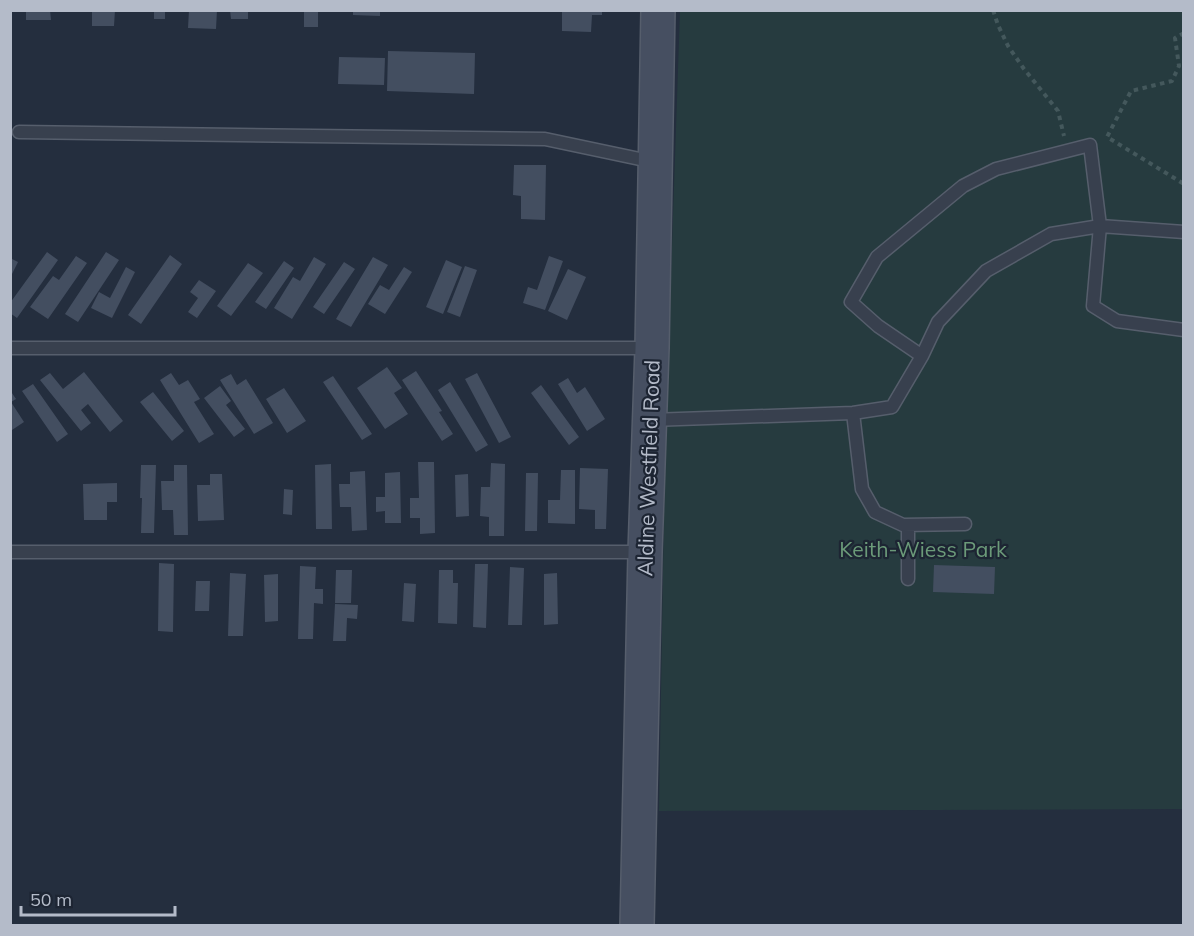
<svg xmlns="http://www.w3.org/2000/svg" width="1194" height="936" viewBox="0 0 1194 936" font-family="Mulish,sans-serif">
	<rect width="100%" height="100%" fill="#242e3e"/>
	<path fill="#263b3f" d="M680 11H1183V809L659 811 665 452Z"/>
	<path fill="#434e60" d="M26 10H50L51 20H26Z
		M92 10H115L114 26H92Z
		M154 10H165V19H154Z
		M189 10H217L216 29 188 28Z
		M230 10H248V19H231Z
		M304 10H318V27H304Z
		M353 10H380V16L353 15Z
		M562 10H602V15H592L591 32 562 31Z
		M388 51 475 53 474 94 387 91Z
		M339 57 385 58 384 85 338 84Z
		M514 165H546L545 220 521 219V196L513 195Z
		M47 252 58 260 17 318 10 313V303Z
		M106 252 119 260 78 322 65 314Z
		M170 255 182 264 141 324 128 315Z
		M76 256 87 263 48 319 30 307 53 276 59 280Z
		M549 256 563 261 545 310 523 303 528 287 537 290Z
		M314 257 326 264 292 319 274 308 293 277 300 281Z
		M373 257 388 265 351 327 336 319Z
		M10 258 18 262 10 278Z
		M446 260 462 267 443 314 426 307Z
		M284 261 294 268 266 309 255 302Z
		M344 262 355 269 324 314 313 307Z
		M248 263 263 273 231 316 217 306Z
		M465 266 477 270 460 317 447 312Z
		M126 267 135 272 112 318 91 308 99 292 110 298Z
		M404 267 412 272 385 314 368 304 380 285 389 290Z
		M568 269 586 277 567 320 548 311Z
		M199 280 216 291 197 318 188 312 198 298 190 292Z
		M387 367 402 388 394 393 408 414 385 429 357 388Z
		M416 371 442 411 439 412 453 434 442 441 402 380Z
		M84 372 123 421 110 432 88 404 81 410 91 423 81 431 40 380 50 373 63 389Z
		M171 373 179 385 188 380 200 399 194 402 214 434 199 443 160 380Z
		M477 373 511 437 499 443 465 379Z
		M231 374 237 385 246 379 273 423 254 434 220 380Z
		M333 376 372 434 362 440 323 382Z
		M568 378 577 393 585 387 605 419 587 431 558 384Z
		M450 382 488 445 476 452 438 390Z
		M33 384 68 434 57 442 22 391Z
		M541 385 579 437 569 445 531 393Z
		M220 386 231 401 226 405 245 429 234 437 204 398Z
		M284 388 306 421 287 433 266 399Z
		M10 390 16 399 11 402 24 422 12 430 10 427Z
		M153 392 184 431 172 441 140 402Z
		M418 462H434L435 533 420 534V518H410V498H419Z
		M491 463 505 464 504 536H489V517L480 516 481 487H490Z
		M331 464 332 529H316L315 465Z
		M141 465H156L154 533H141L142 498H140Z
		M174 465H187L188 535H174L173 510H162L161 481H174Z
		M580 468 608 469 606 529H595V510L579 509Z
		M561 470H575V524L548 523V500H560Z
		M365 471 367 530 352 531 351 507H340L339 484H350V472Z
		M400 472 401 523H385V511L376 512V497H385V473Z
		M526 473H538L537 531H525Z
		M210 474H222L224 520 198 521 197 485H210Z
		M468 474 469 516 456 517 455 475Z
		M117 483V502H107V520H84L83 484Z
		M284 489 293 490 292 515 283 514Z
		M159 563 174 564 173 632 158 631Z
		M475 564H488L486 628 473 627Z
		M934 565 995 567 994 594 933 592Z
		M300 566 316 567 315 589H323V604L314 603 313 639H298Z
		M510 567 524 568 522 625H508Z
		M336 570H352L351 603H335Z
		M439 570H453V583H458L457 624 438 623Z
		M230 573 246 574 243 636H228Z
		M557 573 558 624 544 625V574Z
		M278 574V621L265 622 264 575Z
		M196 581H210L209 611H195Z
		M404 583 416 584 414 622 402 621Z
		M335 604 358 605 357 619 347 618 346 641H333Z"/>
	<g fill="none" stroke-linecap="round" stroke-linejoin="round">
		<defs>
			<path id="service" d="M19 132 545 139 654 162
				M10 348H651
				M922 356 878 326 851 302 877 257 963 186 996 169 1090 145 1100 226 1093 306 1117 321 1184 330
				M853 413 862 489 875 512 903 525 965 524
				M651 420 853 413 892 407 922 356 938 322 986 271 1051 234 1100 226 1184 232
				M908 525V579
				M10 552H644"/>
			<path id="secondary" d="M637 926 645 552 652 348 658 10"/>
		</defs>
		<use href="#service" stroke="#565e6c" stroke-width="15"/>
		<use href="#secondary" stroke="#565e6c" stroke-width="36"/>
		<path stroke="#44585c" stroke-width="4" stroke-dasharray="4.5 4.5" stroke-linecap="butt" d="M993 10 998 25 1008 46 1024 69 1058 111 1064 136
			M1184 33 1175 38 1179 66 1172 81 1131 91 1107 137 1184 184"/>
		<use href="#service" stroke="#38404e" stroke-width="12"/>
		<use href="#secondary" stroke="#464f61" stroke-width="33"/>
	</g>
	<g text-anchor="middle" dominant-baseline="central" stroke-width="4.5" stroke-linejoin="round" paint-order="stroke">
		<g font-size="21" fill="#b4bbc9" stroke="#1d2533">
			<text transform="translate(648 468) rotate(-88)">Aldine Westfield Road</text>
		</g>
		<g font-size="21" fill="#6b9a79" stroke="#1d2533">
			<text x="923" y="549">Keith-Wiess Park</text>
		</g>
	</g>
	<rect width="1194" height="936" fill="none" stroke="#b4bbc9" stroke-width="24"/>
	<path d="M21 906v9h154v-9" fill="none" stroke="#b4bbc9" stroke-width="3"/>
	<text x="30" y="906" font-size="18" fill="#b4bbc9" stroke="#1d2533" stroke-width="4.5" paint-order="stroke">50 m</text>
</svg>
